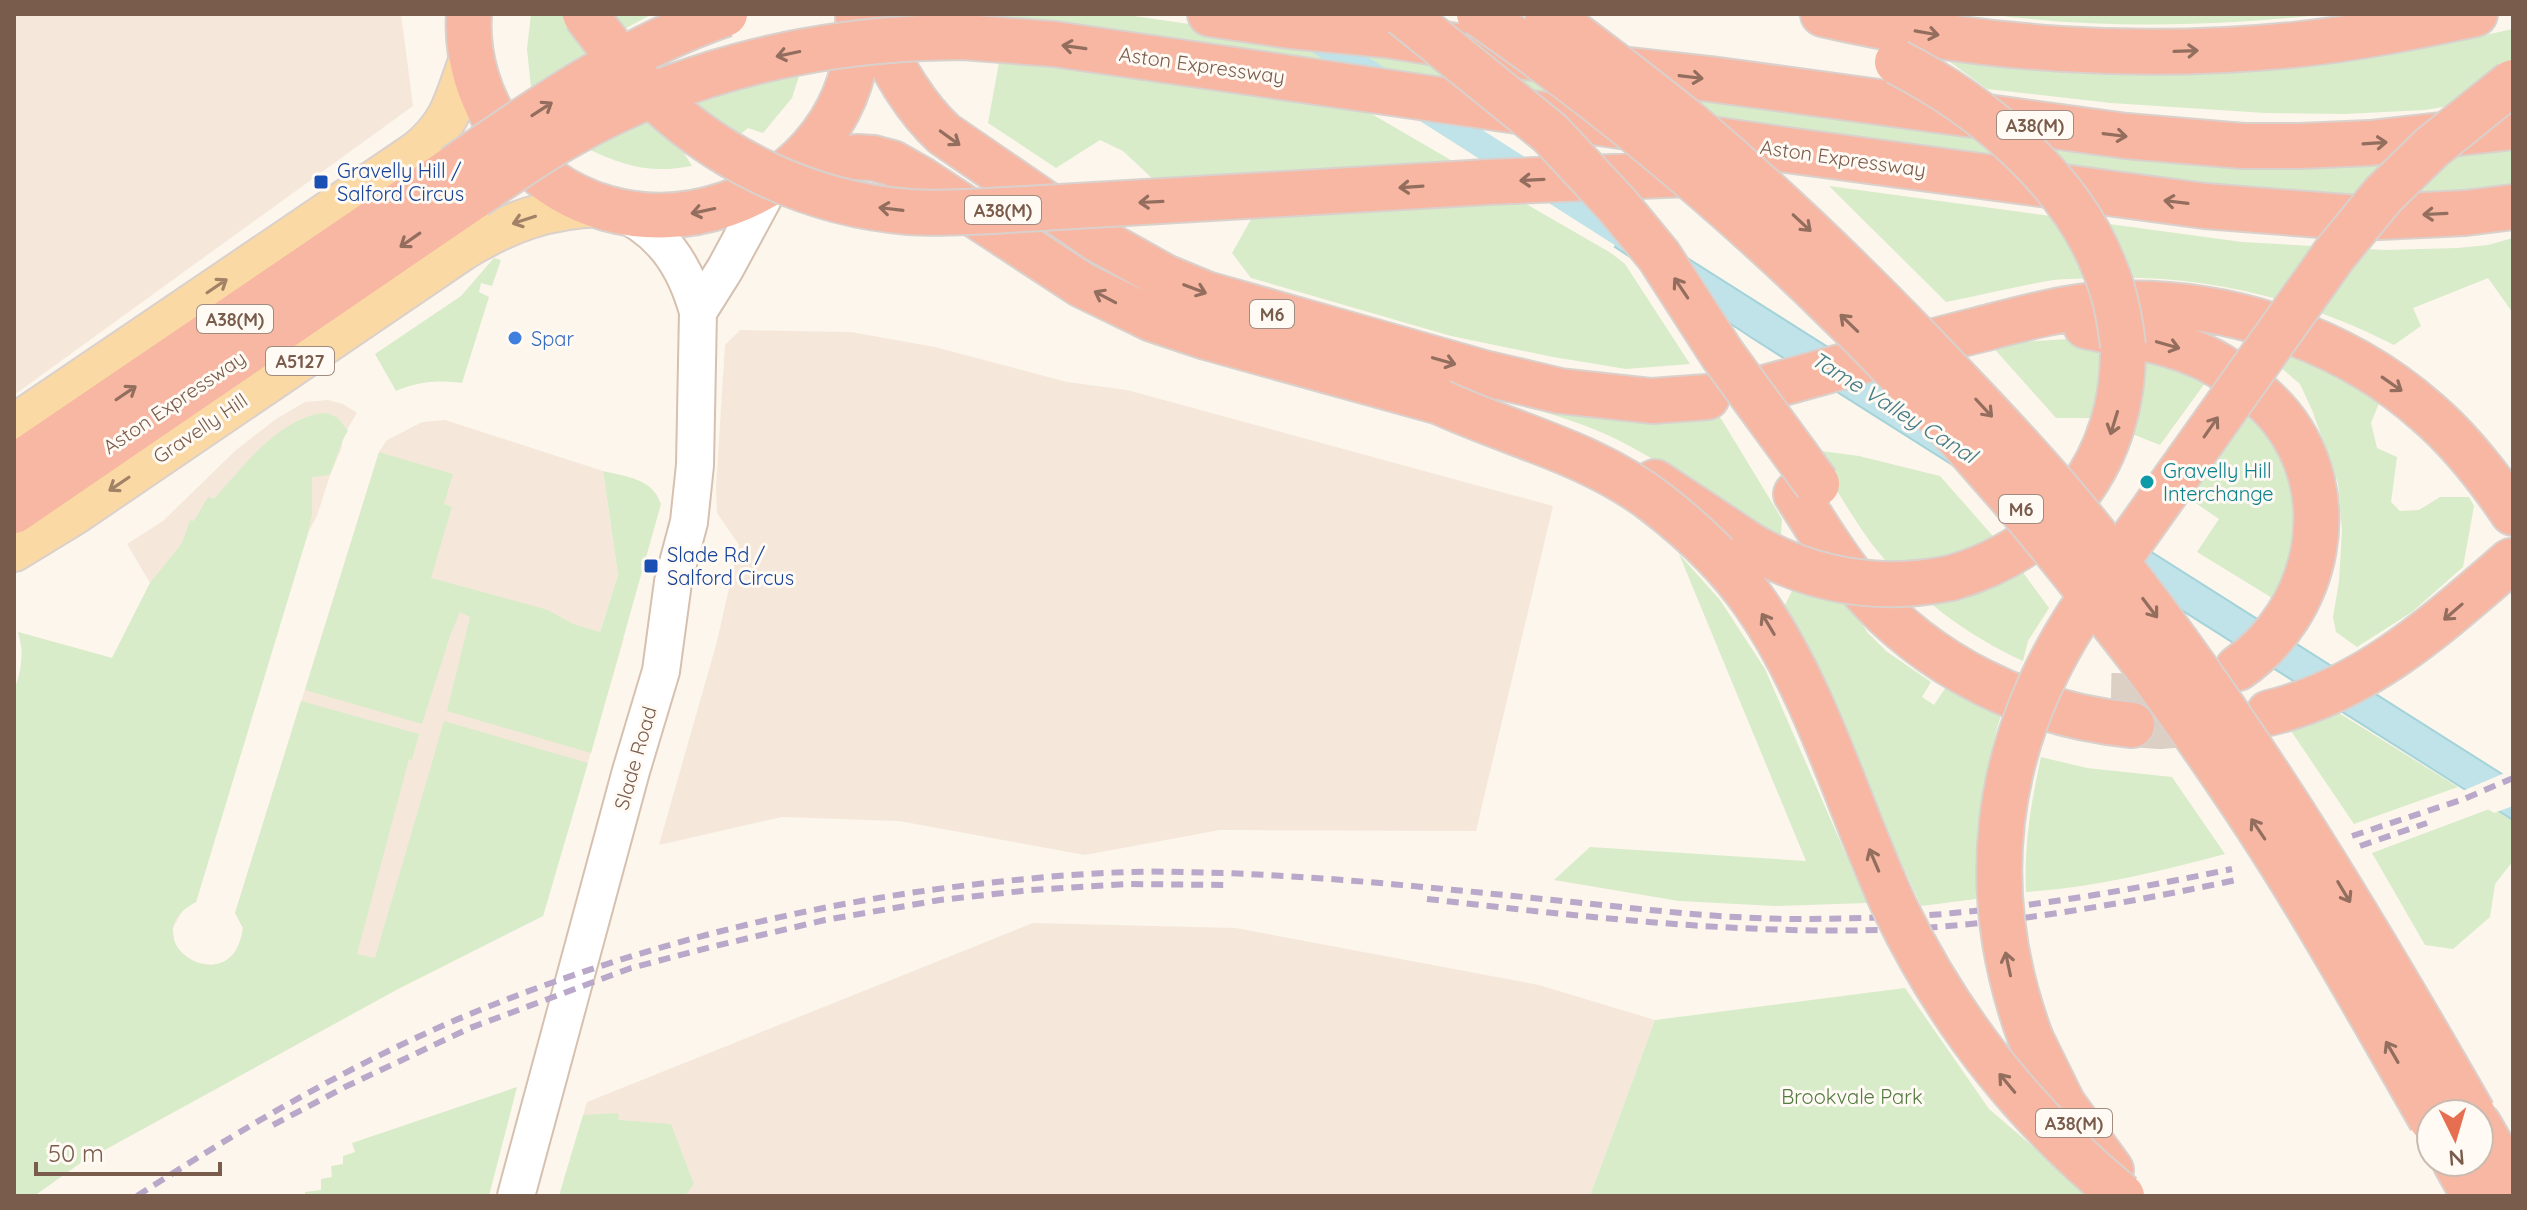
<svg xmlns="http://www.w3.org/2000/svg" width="2527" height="1210" viewBox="0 0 2527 1210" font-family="Quicksand,sans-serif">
	<rect width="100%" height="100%" fill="#fdf6ec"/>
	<path fill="#f5e8da" d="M14 14H401L413 106 14 395Z
		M740 330 851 332 935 347 1067 382 1127 390 1553 506 1476 831 1220 830 1085 855 899 821 782 817 659 845 716 645 739 545 717 513 716 487 725 345Z
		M328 400 343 404 357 413 342 438V447L330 475 317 516 308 533 196 902 184 908 173 928 175 947 183 955 198 963 212 965 225 962 238 951 243 928 235 913 379 452 387 440 422 422 445 420 603 471 618 575 600 631 624 638 543 916 398 989 79 1164 34 1196H14V691L20 673 22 651 18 632 112 658 150 583 127 544 163 521 236 450 276 419 305 402Z
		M1033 923 1236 928 1539 985 1655 1020 1590 1196H559L587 1102Z"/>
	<path fill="#d8ecc9" d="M531 14H652L619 32 531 87 527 49Z
		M914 14H1120L1730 102 2513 143V190L2340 201 915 19Z
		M1987 14H2327C2215 27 2098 29 1987 14Z
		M2513 29V95L2425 110 2345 114 2265 113 2111 103 1987 89 1950 62C2042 65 2133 75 2224 72 2322 69 2418 49 2513 29Z
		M1000 57 1105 68 1370 113 1461 166 1155 181 1123 151 1100 140 1056 168 988 123Z
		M800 73 792 98 763 133 748 128 737 137 689 104 694 100Z
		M649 118 679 145 692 166C650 174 624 166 586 148Z
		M1829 186 2242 242 2385 250 2457 248 2488 245 2513 238V313L2488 278 2413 308 2421 326 2394 345C2302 298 2201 274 2098 278 2080 279 2060 278 2042 282 2010 288 1978 296 1946 302Z
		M1516 198 1611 253 1625 264 1690 364 1626 369 1553 357 1451 336 1251 278 1232 253 1254 214Z
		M494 258 501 260 492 286 481 283 479 292 489 297 462 383C437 380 420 381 396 391L375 354 461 296Z
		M2069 339 2102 343 2103 372 2091 418H2056L1990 344Z
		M2140 351 2213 372 2160 445 2122 430Z
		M2290 351 2365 391 2379 403 2371 423 2377 448 2397 457 2391 502 2400 511 2419 510 2440 497H2469L2474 506 2463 567 2412 612 2357 647 2336 632 2333 617 2339 581 2342 531 2338 483 2312 410 2300 384 2279 366Z
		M1522 400 1645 418 1720 417 1782 519 1781 535C1725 508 1676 470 1620 441 1589 425 1555 415 1521 405Z
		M2251 403 2262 411 2303 509 2282 604 2197 552 2219 519 2187 497Z
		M327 413 338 418 348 431C341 440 335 463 330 475L312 477V514L308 533 196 902C127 938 232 1008 243 928L235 913 301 701 419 734 412 760 409 759 357 954 375 958 444 721 588 763 543 916 398 989 79 1164 34 1196H14V691C21 671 25 653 18 632L112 658 150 583 182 543 190 520 194 521 208 497 214 499C241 468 283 414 327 413Z
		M1821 451 1859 456 1940 476 2014 560 2049 608 2028 641 2023 661C1968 636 1914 596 1875 548 1854 521 1837 489 1817 460Z
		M379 452 453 474 444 504 452 507 431 578 548 610 573 624 600 632 618 575 603 471C627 477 652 478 661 504L591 753 447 711 470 617 460 612 450 636 422 724 305 690Z
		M1679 554 1720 600 1765 669 1867 903 1775 906 1679 901 1554 880 1590 847 1806 861Z
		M1796 583 1844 597 1868 633 1886 651 1931 682 1922 697 1934 705 1946 687 2001 715C1983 774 1977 837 1976 899L1921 906 1784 607Z
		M2339 713 2458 787 2354 824 2289 728Z
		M2041 757 2087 768 2172 777 2225 854C2160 871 2094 888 2026 892 2024 845 2031 802 2041 757Z
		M2492 808 2513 821V861L2495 884 2490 917 2453 949 2425 945 2372 853Z
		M1905 988 1989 1109 2091 1196H1590L1655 1020Z
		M517 1087 489 1196H305V1192L321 1190V1179L332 1177 331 1166 343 1164V1156L355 1152 352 1143Z
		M618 1113 619 1120 671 1124 694 1184 685 1196H559L583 1115Z"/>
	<path fill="#bfe3e8" stroke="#a5d3da" stroke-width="2" d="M1632 223 2513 781V820L1752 338 1615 247Z"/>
	<path fill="#fdf6ec" d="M2507 772 2513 776V806L2494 813 2460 792Z"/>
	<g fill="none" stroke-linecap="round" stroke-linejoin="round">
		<path stroke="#bfe3e8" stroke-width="26" d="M1306 33 1631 240"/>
		<path stroke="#dcd0c4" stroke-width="44" stroke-dasharray="44 22" stroke-linecap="butt" d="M2111 695 2155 696 2181 693
			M2132 725 2160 727 2223 722"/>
		<defs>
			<path id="secondary" d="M698 312 725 269 771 184
				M516 1196 631 771 661 671 673 582 689 522 695 465 698 312C685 265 662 230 616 210"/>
			<path id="primary" d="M14 425 418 151C454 121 455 97 471 56
				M14 551 73 515 464 249C509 222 547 208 600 206"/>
			<path id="highway" d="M469 14C466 57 480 100 504 134 614 291 867 205 858 14
				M865 14C888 56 908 101 944 134L1097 239 1165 277 1206 294 1484 373 1560 391 1652 401 1707 397
				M1210 14 1291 26 1386 35 1558 62 1710 79 2126 136 2243 146H2300L2370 143 2513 127
				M1823 14C1978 50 2142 61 2301 44 2360 38 2417 26 2475 14
				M921 38 963 37 1054 44 1787 150 2205 206 2358 218 2465 213 2513 207
				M787 172 836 160 857 157 873 158 892 163 922 180 1082 285 1152 319 1206 337 1440 402 1477 410
				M1488 182 1715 173
				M2086 326C2130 336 2181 342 2220 366 2242 380 2264 396 2281 417 2344 496 2319 612 2238 668
				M1768 387C1838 368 1908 347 1978 330 2017 320 2056 309 2096 305 2213 295 2339 334 2427 412 2461 441 2488 476 2513 513
				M14 467 454 168
				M1655 482 1753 547
				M1796 494C1816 525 1835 558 1859 586 1928 666 2027 715 2132 725
				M14 511 475 196
				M1951 578C2060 547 2125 458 2123 346
				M2269 713C2366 690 2438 624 2511 561
				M2031 1039 2063 1104 2111 1170
				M2479 1125 2513 1184
				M2455 1162 2474 1196"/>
		</defs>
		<use href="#secondary" stroke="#d6c0b0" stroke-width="40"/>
		<use href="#primary" stroke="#dad1cd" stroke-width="44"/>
		<use href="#highway" stroke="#dad1cd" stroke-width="48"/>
		<use href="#secondary" stroke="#fff" stroke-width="36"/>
		<use href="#primary" stroke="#fbd9a5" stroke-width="40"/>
		<use href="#highway" stroke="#f7b7a3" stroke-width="44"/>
		<path stroke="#b9a8c9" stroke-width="6" stroke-dasharray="12 8" stroke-linecap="butt" d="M2352 836 2464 799 2513 778
			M2360 846 2427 823
			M1427 899C1577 916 1729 934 1881 930 2003 926 2122 904 2241 879
			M273 1125 347 1086 470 1028 631 968 711 947 825 920 940 900 1031 890 1127 884 1227 885
			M137 1196C238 1131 341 1070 451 1022 621 950 803 903 987 883 1051 876 1117 870 1182 872 1313 874 1443 889 1573 902 1652 910 1732 920 1812 919 1858 918 1906 918 1953 913 2047 905 2140 888 2232 869"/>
		<defs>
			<path id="highway-bridge" d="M585 14C604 39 622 63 643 86 713 158 808 204 909 212 941 214 974 212 1007 210L1488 182
				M1403 14 1550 133 1617 205 1659 256 1722 354 1817 484
				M1479 14C1714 177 1923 378 2098 604 2119 631 2141 658 2161 686 2210 754 2258 824 2301 895 2346 969 2388 1044 2431 1119
				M1547 14C1595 50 1645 87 1691 125 1784 204 1871 289 1954 377 2001 426 2048 476 2090 529 2237 711 2357 911 2473 1114
				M1897 62C1981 105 2070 178 2105 269 2115 293 2120 319 2123 346
				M454 168C537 110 628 47 725 14
				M475 196C505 175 535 154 567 136 675 75 797 44 921 38
				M1440 402C1514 436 1593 453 1658 504 1694 532 1729 565 1755 603 1818 693 1849 810 1896 910 1950 1022 2026 1117 2122 1196
				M1753 547C1815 582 1882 592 1951 578
				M2031 1039C1976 892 1993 748 2078 616L2334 255 2383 195 2431 148 2513 82"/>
		</defs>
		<use href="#highway-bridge" stroke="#dad1cd" stroke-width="48" stroke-linecap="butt"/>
		<use href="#highway-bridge" stroke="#f7b7a3" stroke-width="44"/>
	</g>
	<defs><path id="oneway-shaft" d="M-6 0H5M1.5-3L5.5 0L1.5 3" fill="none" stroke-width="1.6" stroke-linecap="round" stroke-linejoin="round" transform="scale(2)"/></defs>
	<g stroke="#936e5e">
		<use href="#oneway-shaft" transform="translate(1927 33) rotate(10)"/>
		<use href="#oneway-shaft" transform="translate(1074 47) rotate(-172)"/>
		<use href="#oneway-shaft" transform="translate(2186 51) rotate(-2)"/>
		<use href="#oneway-shaft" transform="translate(788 54) rotate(168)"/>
		<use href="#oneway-shaft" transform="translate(1691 77) rotate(7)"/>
		<use href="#oneway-shaft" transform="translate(542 109) rotate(-33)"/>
		<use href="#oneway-shaft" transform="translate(2115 135) rotate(7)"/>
		<use href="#oneway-shaft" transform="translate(950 138) rotate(36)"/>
		<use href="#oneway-shaft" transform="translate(2375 143) rotate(-4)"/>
		<use href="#oneway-shaft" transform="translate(1532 180) rotate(177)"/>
		<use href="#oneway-shaft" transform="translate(1411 187) rotate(176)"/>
		<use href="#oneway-shaft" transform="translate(1151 202) rotate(177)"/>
		<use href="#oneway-shaft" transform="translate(2176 202) rotate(-173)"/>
		<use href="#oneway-shaft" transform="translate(891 209) rotate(-173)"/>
		<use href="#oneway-shaft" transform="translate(703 211) rotate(168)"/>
		<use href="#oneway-shaft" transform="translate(2435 214) rotate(177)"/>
		<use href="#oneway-shaft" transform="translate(1802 223) rotate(43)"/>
		<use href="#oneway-shaft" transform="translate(410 240) rotate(145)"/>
		<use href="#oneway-shaft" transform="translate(1681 288) rotate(-124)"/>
		<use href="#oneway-shaft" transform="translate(1195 289) rotate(21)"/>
		<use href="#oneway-shaft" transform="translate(1105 297) rotate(-152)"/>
		<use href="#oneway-shaft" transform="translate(1849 323) rotate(-136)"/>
		<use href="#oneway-shaft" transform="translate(2168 345) rotate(16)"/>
		<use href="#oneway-shaft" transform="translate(1444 361) rotate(16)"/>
		<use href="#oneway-shaft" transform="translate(2392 384) rotate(35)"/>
		<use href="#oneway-shaft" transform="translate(126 393) rotate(-34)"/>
		<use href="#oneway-shaft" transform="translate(1984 408) rotate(47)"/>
		<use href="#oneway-shaft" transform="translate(2114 423) rotate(107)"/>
		<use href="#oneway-shaft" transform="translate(2211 427) rotate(-55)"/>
		<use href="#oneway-shaft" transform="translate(2150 608) rotate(53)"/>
		<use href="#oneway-shaft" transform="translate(2453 612) rotate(139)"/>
		<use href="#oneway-shaft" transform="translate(1768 624) rotate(-121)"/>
		<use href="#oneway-shaft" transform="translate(2258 829) rotate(-124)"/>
		<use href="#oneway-shaft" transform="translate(1874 860) rotate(-113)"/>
		<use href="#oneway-shaft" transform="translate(2344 892) rotate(59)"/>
		<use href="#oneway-shaft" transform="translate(2008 964) rotate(-102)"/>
		<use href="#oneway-shaft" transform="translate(2392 1052) rotate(-120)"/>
		<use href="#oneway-shaft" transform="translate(2007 1083) rotate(-130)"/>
	</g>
	<g stroke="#a18267">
		<use href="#oneway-shaft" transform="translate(524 220) rotate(162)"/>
		<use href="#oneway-shaft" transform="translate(217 286) rotate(-34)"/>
		<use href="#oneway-shaft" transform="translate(119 484) rotate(146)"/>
	</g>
	<g fill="#1a4fb4" stroke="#fffaf3" stroke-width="3">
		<rect x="313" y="174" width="16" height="16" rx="4"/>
		<rect x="643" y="558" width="16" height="16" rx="4"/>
	</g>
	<circle fill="#3f7fe0" stroke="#fffaf3" stroke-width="3" cx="515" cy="338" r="8"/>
	<circle fill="#0f9aa8" stroke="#fffaf3" stroke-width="3" cx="2147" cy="482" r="8"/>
	<g text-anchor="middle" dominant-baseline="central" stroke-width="6" stroke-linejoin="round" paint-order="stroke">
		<g fill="#fffaf3" stroke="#a28b7f" stroke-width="2">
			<rect x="1997" y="111" width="76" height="28" rx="6"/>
			<rect x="965" y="196" width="76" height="28" rx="6"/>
			<rect x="1250" y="300" width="44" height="28" rx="6"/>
			<rect x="197" y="305" width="76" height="28" rx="6"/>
			<rect x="266" y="347" width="68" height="28" rx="6"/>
			<rect x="1999" y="495" width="44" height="28" rx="6"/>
			<rect x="2036" y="1109" width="76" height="28" rx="6"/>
		</g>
		<g font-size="18" font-weight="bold" fill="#7a5c4d">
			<text x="2035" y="125">A38(M)</text>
			<text x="1003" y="210">A38(M)</text>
			<text x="1272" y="314">M6</text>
			<text x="235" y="319">A38(M)</text>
			<text x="300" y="361">A5127</text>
			<text x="2021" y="509">M6</text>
			<text x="2074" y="1123">A38(M)</text>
		</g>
		<g font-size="20" fill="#7a5c4d" stroke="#fffaf3">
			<text transform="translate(1202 65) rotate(8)">Aston Expressway</text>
			<text transform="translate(1843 158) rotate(8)">Aston Expressway</text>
			<text transform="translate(174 402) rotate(-34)">Aston Expressway</text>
			<text transform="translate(200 428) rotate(-34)">Gravelly Hill</text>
			<text transform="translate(635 758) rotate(-74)">Slade Road</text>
		</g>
		<g font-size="20" fill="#164399" stroke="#fffaf3" text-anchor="start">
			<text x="337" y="170">Gravelly Hill /<tspan x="337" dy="23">Salford Circus</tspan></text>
			<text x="667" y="554">Slade Rd /<tspan x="667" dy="23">Salford Circus</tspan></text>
		</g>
		<g font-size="20" fill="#366cbe" stroke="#fffaf3" text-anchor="start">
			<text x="531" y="338">Spar</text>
		</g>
		<g font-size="20" fill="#0d838f" stroke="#fffaf3" text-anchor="start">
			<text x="2163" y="470">Gravelly Hill<tspan x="2163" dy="23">Interchange</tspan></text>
		</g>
		<g font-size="20" fill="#537a41" stroke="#fffaf3">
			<text x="1852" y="1096">Brookvale Park</text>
		</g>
		<g font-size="22" font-style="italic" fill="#437c86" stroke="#fffaf3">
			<text transform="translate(1894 407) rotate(32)">Tame Valley Canal</text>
		</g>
	</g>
	<rect width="2527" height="1210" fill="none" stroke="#7a5c4d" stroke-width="32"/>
	<g transform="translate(2455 1138) rotate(175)"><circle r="38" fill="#fffaf3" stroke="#cabbb1" stroke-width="2"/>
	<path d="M0-6L14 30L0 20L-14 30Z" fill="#e76f51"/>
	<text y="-12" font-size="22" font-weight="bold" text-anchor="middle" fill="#7a5c4d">N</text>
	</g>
	<path d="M36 1162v12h184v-12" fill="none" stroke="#7a5c4d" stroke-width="4"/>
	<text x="48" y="1162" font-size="24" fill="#7a5c4d" stroke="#fffaf3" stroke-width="6" paint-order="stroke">50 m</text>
</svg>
